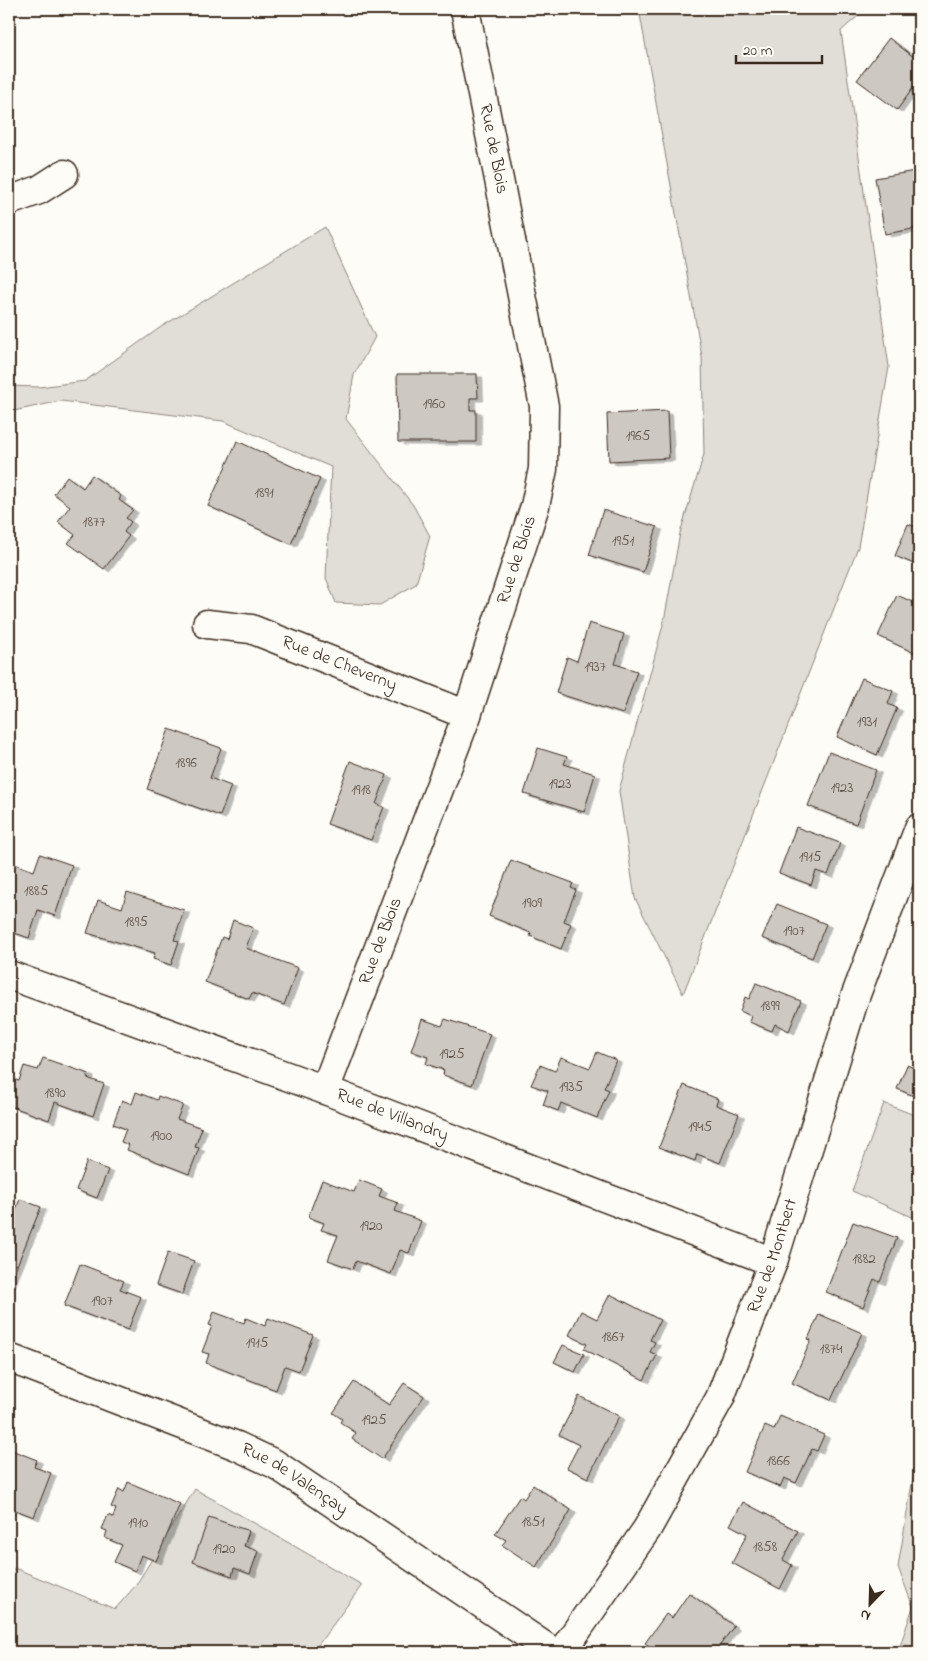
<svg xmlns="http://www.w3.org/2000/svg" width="928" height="1661" viewBox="0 0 928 1661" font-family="'Indie Flower',sans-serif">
	<defs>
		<filter id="shadow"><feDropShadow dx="5.5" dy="3" stdDeviation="0" flood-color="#0004"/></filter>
	</defs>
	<rect width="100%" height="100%" fill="#fdfcf7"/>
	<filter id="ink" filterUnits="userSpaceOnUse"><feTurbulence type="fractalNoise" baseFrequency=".02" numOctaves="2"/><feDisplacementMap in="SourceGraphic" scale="10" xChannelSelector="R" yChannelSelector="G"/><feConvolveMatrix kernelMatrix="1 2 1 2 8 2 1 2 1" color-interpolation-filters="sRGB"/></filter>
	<g filter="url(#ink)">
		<path fill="#e1ded7" stroke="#8e847a" d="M639 9H866L841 31 889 367 858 547 683 994 635 898 619 791 664 621 680 533 704 454 702 357Z
			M325 227 375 337 354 375 346 419 413 505 430 536 416 584 380 605 336 603 326 578 331 467 223 421 61 401 9 412V386L39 387 85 381 161 327Z
			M884 1103 919 1117V1220L852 1191Z
			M919 1441V1652H895L899 1649 913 1607 898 1567Z
			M195 1489 362 1585 313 1652H9V1569H17L115 1609 136 1585Z"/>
		<path fill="#cdc8c2" stroke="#3b2a1e" filter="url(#shadow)" d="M889 38 919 61V80L897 110 857 80Z
			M915 171 919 194V228L885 234 875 178Z
			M397 374H477L478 398H470V410H476V442H398Z
			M667 411 669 458 609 461 607 414Z
			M237 441 320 479 291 544 208 506Z
			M92 475 121 496 119 500 133 510 126 518 131 522 124 532 129 536 104 569 68 543 75 535 58 522 70 506 54 494 67 476 83 488Z
			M603 510 657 527 643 572 589 555Z
			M908 524 919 528V566L895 556Z
			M897 595 919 605V655L878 636Z
			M589 623 624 634 615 664 637 671 623 714 556 693 567 657 577 661Z
			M862 678 893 691 888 704 897 708 877 755 837 737Z
			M169 729 221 748 210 778 231 786 220 816 147 789Z
			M538 748 567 757 564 764 595 774 584 812 524 794Z
			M829 752 876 770 856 824 808 806Z
			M350 761 387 775 376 804 384 807 371 840 327 824Z
			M796 827 840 843 828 875 816 871 811 885 779 873Z
			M40 854 72 865 55 916 38 910 29 938 9 931V862L34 871Z
			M511 860 573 883 571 888 576 890 564 921 571 924 561 949 530 936 531 933 489 916Z
			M127 892 184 910 174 940 179 941 171 965 153 959 155 953 87 933 98 900 122 908Z
			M777 904 826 924 812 958 762 938Z
			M233 920 253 928 246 948 298 968 284 1005 252 993 249 999 205 982 222 937 227 939Z
			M756 983 801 1001 789 1031 775 1024 772 1031 749 1022 751 1016 740 1011 745 997 749 999Z
			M422 1019 442 1026 445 1019 490 1034 472 1085 443 1075 444 1070 426 1064 428 1057 411 1051Z
			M597 1052 616 1060 604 1088 609 1090 597 1118 561 1103 558 1111 543 1105 548 1091 531 1085 540 1065 555 1071 561 1057 590 1068Z
			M919 1055V1098L897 1089 907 1065 914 1068Z
			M43 1058 89 1074 87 1078 104 1084 93 1116 55 1102 49 1120 10 1106 12 1102 9 1101V1078L19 1081 24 1066 38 1070Z
			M684 1085 718 1099 716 1105 739 1114 720 1163 697 1154 695 1161 659 1147Z
			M136 1092 157 1100 158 1096 183 1105 177 1119 202 1128 195 1147 199 1148 189 1174 127 1150 129 1145 121 1142 126 1129 113 1124 122 1100 132 1104Z
			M87 1161 108 1170 97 1198 76 1190Z
			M322 1180 354 1192 359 1180 382 1189 379 1196 398 1203 395 1211 421 1221 409 1253 400 1250 391 1274 356 1261 353 1269 328 1260 338 1235 321 1230 324 1223 308 1217Z
			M20 1199 41 1207 9 1285V1209L15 1212Z
			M853 1222 897 1238 880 1282 874 1279 863 1307 826 1292Z
			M168 1252 194 1261 182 1294 156 1285Z
			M80 1264 124 1281 120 1289 141 1297 128 1330 64 1306Z
			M610 1294 660 1320 650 1340 655 1342 650 1352 657 1355 644 1380 584 1349 587 1344 569 1335 581 1311 597 1319Z
			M214 1312 244 1323 246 1318 265 1326 268 1318 313 1335 299 1371 285 1366 276 1390 206 1363 209 1354 202 1352 212 1326 209 1325Z
			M819 1314 862 1333 831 1400 792 1383 811 1340 808 1339Z
			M563 1345 584 1354 575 1372 554 1362Z
			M354 1382 389 1405 404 1383 424 1396 382 1459 352 1439 356 1433 340 1422 342 1419 333 1413Z
			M579 1396 619 1416 588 1478 567 1468 579 1445 559 1435Z
			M780 1416 824 1435 817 1451 812 1449 796 1483 784 1478 780 1487 745 1472 765 1426 774 1430Z
			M9 1449 37 1460 34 1467 51 1473 34 1517 10 1508 9 1513Z
			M128 1482 180 1504 156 1561 141 1555 135 1571 114 1562 122 1545 105 1538 107 1531 102 1529 108 1515 113 1517 116 1509 111 1507 119 1489 124 1492Z
			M533 1485 571 1510 536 1567 502 1545 506 1540 495 1534 520 1496 524 1499Z
			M743 1502 798 1531 783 1560 792 1565 780 1589 732 1563 747 1534 730 1525Z
			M209 1517 249 1531 244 1546 258 1551 250 1574 234 1568 232 1576 193 1562Z
			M689 1593 734 1626 715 1652H658L645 1643 666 1614 672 1618Z"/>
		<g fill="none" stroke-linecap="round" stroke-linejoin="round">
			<defs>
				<g id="minor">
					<path d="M9 201 39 190 64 174"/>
					<path id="s1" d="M207 624 251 629 467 715"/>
					<path id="s2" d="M9 975 325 1090 773 1262"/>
					<path id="s3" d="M325 1090 467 715 535 506 543 469 544 406 465 9"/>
					<path id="s4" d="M9 1358 237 1446 275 1464 553 1652"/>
					<path id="s5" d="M562 1652 647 1529 720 1398 773 1262 855 997 919 828"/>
				</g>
			</defs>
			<use href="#minor" stroke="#3b2a1e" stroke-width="31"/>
			<use href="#minor" stroke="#fdfcf7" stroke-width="28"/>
		</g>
	</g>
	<g text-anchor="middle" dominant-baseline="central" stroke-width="4" stroke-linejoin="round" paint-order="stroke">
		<g font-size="15" fill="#605247">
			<text x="434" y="404">1960</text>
			<text x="638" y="436">1965</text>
			<text x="264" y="493">1891</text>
			<text x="94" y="522">1877</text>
			<text x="623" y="541">1951</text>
			<text x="595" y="667">1937</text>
			<text x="867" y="722">1931</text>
			<text x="186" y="763">1896</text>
			<text x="560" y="784">1923</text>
			<text x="842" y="788">1923</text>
			<text x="361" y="790">1918</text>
			<text x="810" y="857">1915</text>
			<text x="36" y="891">1885</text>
			<text x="532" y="903">1909</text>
			<text x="136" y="922">1895</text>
			<text x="794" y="931">1907</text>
			<text x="770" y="1006">1899</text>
			<text x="452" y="1054">1925</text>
			<text x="571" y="1087">1935</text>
			<text x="55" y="1093">1890</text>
			<text x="700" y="1127">1945</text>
			<text x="161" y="1136">1900</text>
			<text x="371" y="1226">1920</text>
			<text x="864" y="1259">1882</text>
			<text x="102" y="1301">1907</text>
			<text x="613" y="1337">1867</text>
			<text x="257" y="1343">1915</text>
			<text x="831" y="1349">1874</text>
			<text x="374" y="1420">1925</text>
			<text x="778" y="1461">1866</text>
			<text x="533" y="1522">1851</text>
			<text x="138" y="1523">1910</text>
			<text x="765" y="1547">1858</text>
			<text x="224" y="1549">1920</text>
		</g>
		<g font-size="18" fill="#3b2a1e" stroke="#fdfcf7">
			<text transform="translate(493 149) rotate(79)">Rue de Blois</text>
			<text stroke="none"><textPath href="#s3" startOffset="564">Rue de Blois</textPath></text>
			<text stroke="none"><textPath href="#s1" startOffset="139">Rue de Cheverny</textPath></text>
			<text stroke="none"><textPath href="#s3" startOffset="159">Rue de Blois</textPath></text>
			<text stroke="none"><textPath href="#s2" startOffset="408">Rue de Villandry</textPath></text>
			<text stroke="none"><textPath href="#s5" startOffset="451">Rue de Montbert</textPath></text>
			<text stroke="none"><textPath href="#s4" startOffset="311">Rue de Valençay</textPath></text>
		</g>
	</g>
	<rect width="928" height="1661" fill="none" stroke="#fdfcf7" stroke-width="30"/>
	<rect x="15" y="15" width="898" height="1631" fill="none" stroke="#3b2a1e" stroke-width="2" filter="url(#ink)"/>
	<g transform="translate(870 1604) rotate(203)" stroke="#fdfcf7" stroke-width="4" paint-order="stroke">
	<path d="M0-4L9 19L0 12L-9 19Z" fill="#3b2a1e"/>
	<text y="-8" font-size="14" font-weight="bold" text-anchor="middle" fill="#3b2a1e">N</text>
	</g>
	<path d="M736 55v8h86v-8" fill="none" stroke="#3b2a1e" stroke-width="2.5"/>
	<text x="743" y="55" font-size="15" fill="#3b2a1e" stroke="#fdfcf7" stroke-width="4" paint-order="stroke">20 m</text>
</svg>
